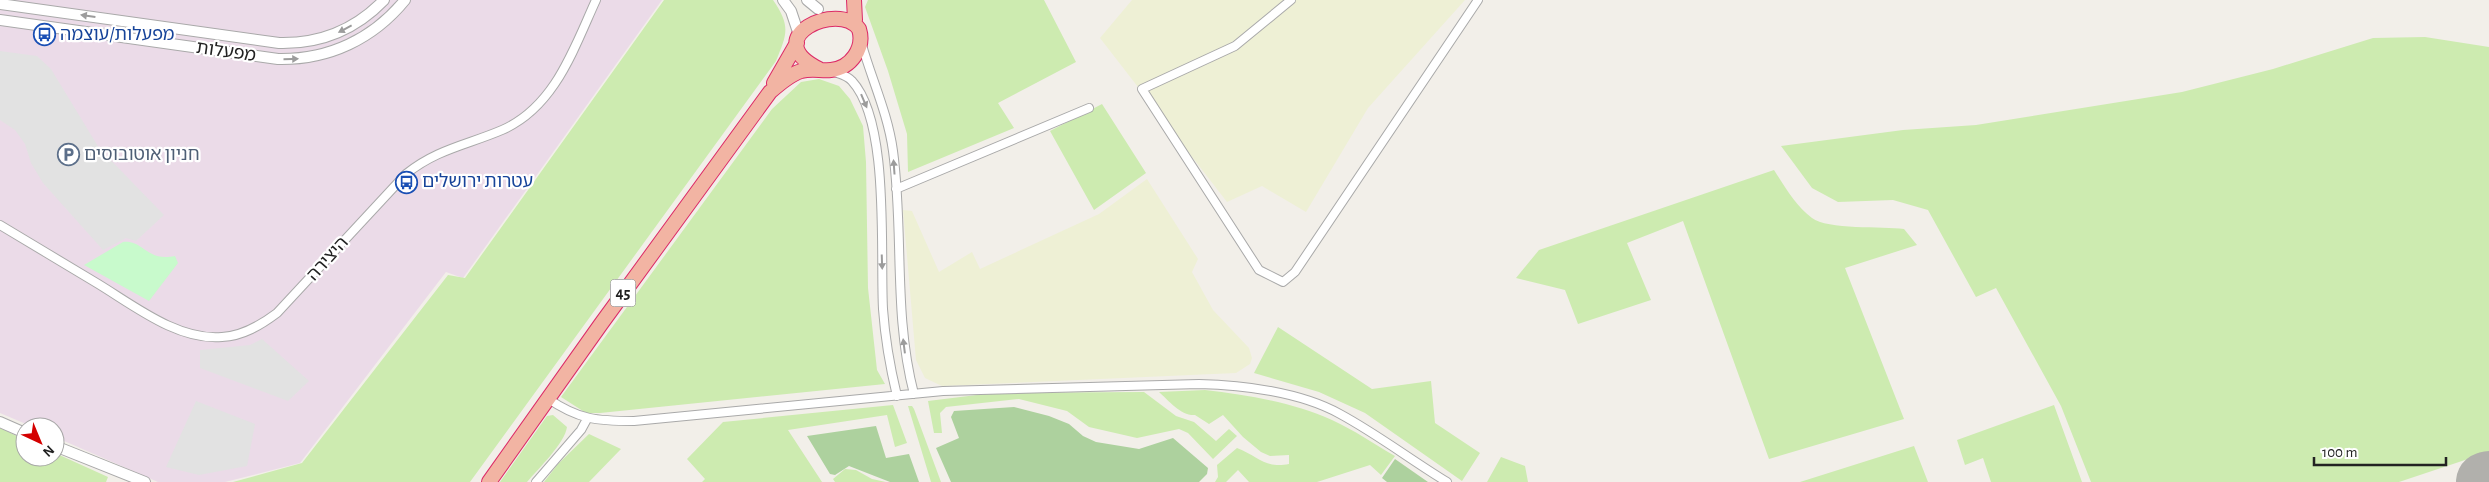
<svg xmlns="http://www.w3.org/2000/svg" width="2489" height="482" viewBox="0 0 2489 482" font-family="'Alegreya Sans','Noto Sans Hebrew',sans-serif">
	<rect width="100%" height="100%" fill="#f2efe9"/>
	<path fill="#ebdbe8" d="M0 0H662L463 278 446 272 300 463 225 482H158L55 437V427H33L0 413Z"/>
	<path fill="#eef0d5" d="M1132 0H1465L1368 108 1306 212 1262 186 1227 202 1100 38Z
		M1147 179 1198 259 1192 272 1213 310 1249 348 1252 358 1250 364 1236 373 942 386 925 378 916 360 903 210 912 211 939 272 972 252 980 269 1099 214Z"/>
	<path fill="#cdebb0" d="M664 0H773C791 26 787 34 776 61L470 482H233L302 463 448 275 465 278Z
		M868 0H1044L1076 62 998 103 1014 128 908 172 907 134 888 71 865 7Z
		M2425 37 2489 47V452L2399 482H2091L2061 406 1996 288 1976 297 1928 210 1893 200 1838 202 1812 188 1781 146 1903 130 1976 125 2182 92 2273 69 2373 38Z
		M819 79 839 86 850 99 863 126 866 162 868 288 877 370 885 384 600 413H586L561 397 772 109 801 82Z
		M1102 104 1146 173 1094 210 1050 131Z
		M1774 170C1785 187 1796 206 1812 218 1827 230 1883 226 1904 229L1917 245 1845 268 1904 419 1769 459 1683 221 1627 243 1651 300 1578 324 1565 290 1516 278 1539 250Z
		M1278 327 1372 389 1431 381 1435 423 1480 453 1462 481 1365 413 1319 392 1254 373Z
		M1205 390C1247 395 1292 402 1332 420 1354 430 1374 444 1395 456L1381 475 1370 465 1317 482H1249L1238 470 1226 482H1215L1218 477 1217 465 1237 448C1258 456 1265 469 1289 464V455L1270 456 1261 452 1243 437 1223 415 1209 424 1195 415C1181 416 1169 401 1159 392Z
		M1144 392 1176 416 1194 422 1216 441 1229 429 1237 436 1213 459 1188 433 1179 429 1137 438 1089 427 1067 411 1019 399 946 407 940 413 942 433H934L928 401 993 393Z
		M893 405 907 443 895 447 887 415 788 430 822 482H702L705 479 687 459 723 422Z
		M2054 405 2082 482H1991L1983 458 1965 465 1957 440Z
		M908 406H912L914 409 941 482H931Z
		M553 415 567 427C565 443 538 469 527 482H500L547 416Z
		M0 428 25 440V457H55V453L108 477 106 482H0Z
		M589 434 621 449 589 482H544L558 464Z
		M1914 446 1928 482H1800Z
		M1501 457 1525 466 1528 482H1487Z
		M845 469 856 470 872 479 886 482H835L833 479Z"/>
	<path fill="#add19e" d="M1014 407 1049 416 1069 424 1083 436 1096 442 1139 449 1173 438 1208 468 1207 474 1199 482H951L936 448 959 438 951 417 954 411Z
		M876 426 886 458 909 454 919 482H890L849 466 835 475 830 474 807 436Z
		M1395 459 1428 482H1387L1382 478Z"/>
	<path fill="#c8facc" d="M123 242C144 240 146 262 175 256L178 263 149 301 84 265Z"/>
	<path fill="#e2e2e2" d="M0 51 37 56 51 69 99 148 164 215 136 241 126 238 103 250 43 183 31 163 25 144 15 130 0 120Z
		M262 339 309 381 288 401 200 368V350L250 345Z
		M196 401 255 424 247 466 199 475 166 467Z"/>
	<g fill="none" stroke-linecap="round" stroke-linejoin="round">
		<path stroke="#b1b0ac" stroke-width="60" d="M2486 482 2489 481"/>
		<defs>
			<path id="minor" d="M1291 0 1235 46 1142 89 1259 270 1283 282 1295 272 1478 0
				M862 45C872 80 888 114 893 151 904 232 893 314 914 394
				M832 71C839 74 847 75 852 81 890 122 880 253 883 309 885 338 890 367 897 396
				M896 189 1089 108
				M0 225C32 244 63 263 95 282 132 304 177 341 222 337 243 336 261 325 277 313L406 174C437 149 467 145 502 130 555 107 574 48 596 0
				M547 398C579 420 597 421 634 421L943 391 1199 384C1243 385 1301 392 1340 414 1377 434 1411 460 1447 482
				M536 482 581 430 587 419"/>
			<path id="tertiary" d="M783 0 791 11 798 32
				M807 0 818 9
				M0 4 279 43C320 44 356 29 384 0
				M0 20 278 59C329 60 373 39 405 0
				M0 422 25 433
				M55 446 145 482"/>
			<path id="trunk" d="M854 0 855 20
				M774 83 797 43
				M489 482 601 324 770 92C779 84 789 75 801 71 812 68 821 71 831 70 851 68 865 48 859 29 839 0 757 38 819 69"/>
		</defs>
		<use href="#minor" stroke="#a9a9a9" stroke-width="10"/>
		<use href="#tertiary" stroke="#a9a9a9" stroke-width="12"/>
		<use href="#trunk" stroke="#dc2a67" stroke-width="16"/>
		<use href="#minor" stroke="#fff" stroke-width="8"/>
		<use href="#tertiary" stroke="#fff" stroke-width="10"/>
		<use href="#trunk" stroke="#f2b4a3" stroke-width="14"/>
	</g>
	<defs><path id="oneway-solid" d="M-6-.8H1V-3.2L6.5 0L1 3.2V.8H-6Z" transform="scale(1.25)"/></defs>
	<g fill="#9c9c9c">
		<use href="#oneway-solid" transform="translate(88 16) rotate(-172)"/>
		<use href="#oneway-solid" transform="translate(345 29) rotate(152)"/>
		<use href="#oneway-solid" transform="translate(291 59) rotate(-1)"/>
		<use href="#oneway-solid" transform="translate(864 101) rotate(67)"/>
		<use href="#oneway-solid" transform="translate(894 167) rotate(-94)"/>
		<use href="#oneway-solid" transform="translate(882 262) rotate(88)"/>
		<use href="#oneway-solid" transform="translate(904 346) rotate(-97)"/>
	</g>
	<defs>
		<symbol id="bus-ring" viewBox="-11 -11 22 22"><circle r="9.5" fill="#fff" stroke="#1a4fb4" stroke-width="1.5"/><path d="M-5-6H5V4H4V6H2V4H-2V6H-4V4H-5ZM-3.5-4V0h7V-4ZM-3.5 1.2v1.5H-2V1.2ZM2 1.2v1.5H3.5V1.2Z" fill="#1a4fb4"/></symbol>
		<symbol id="parking-ring" viewBox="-11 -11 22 22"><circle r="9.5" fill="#fff" stroke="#5c6f8a" stroke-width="1.5"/><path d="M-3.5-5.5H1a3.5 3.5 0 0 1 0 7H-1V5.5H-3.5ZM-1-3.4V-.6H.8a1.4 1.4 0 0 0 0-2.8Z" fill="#5c6f8a"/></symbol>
	</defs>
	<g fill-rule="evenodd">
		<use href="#bus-ring" x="32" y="22" width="25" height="25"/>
		<use href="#parking-ring" x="56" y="142" width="25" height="25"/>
		<use href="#bus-ring" x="394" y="170" width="25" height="25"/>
	</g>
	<g text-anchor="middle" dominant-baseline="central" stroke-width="4.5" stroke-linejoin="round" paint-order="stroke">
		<rect fill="#fff" stroke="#646464" stroke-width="1" x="610.5" y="279.5" width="25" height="27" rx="4"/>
		<g font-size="16" font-weight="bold" fill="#222">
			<text x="623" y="293">45</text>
		</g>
		<g font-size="18" fill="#164399" stroke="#fff" text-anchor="start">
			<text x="60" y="35">מפעלות/עוצמה</text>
			<text x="422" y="182">עטרות ירושלים</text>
		</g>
		<g font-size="18" fill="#222" stroke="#fff">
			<text transform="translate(226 52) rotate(8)">מפעלות</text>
			<text transform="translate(328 259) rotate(-48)">היצירה</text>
		</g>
		<g font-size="18" fill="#4e5e75" stroke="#fff" text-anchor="start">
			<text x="84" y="155">חניון אוטובוסים</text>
		</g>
	</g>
	<g transform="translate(40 442) rotate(136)"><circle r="24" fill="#ffffff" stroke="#a7a7a7"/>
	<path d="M0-4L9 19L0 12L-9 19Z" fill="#d40000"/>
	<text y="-8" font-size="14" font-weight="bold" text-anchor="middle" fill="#222222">N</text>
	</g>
	<path d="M2314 457v8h132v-8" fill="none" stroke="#222222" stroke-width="2.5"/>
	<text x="2322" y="457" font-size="15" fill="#222222" stroke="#ffffff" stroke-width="4" paint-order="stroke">100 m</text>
</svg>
